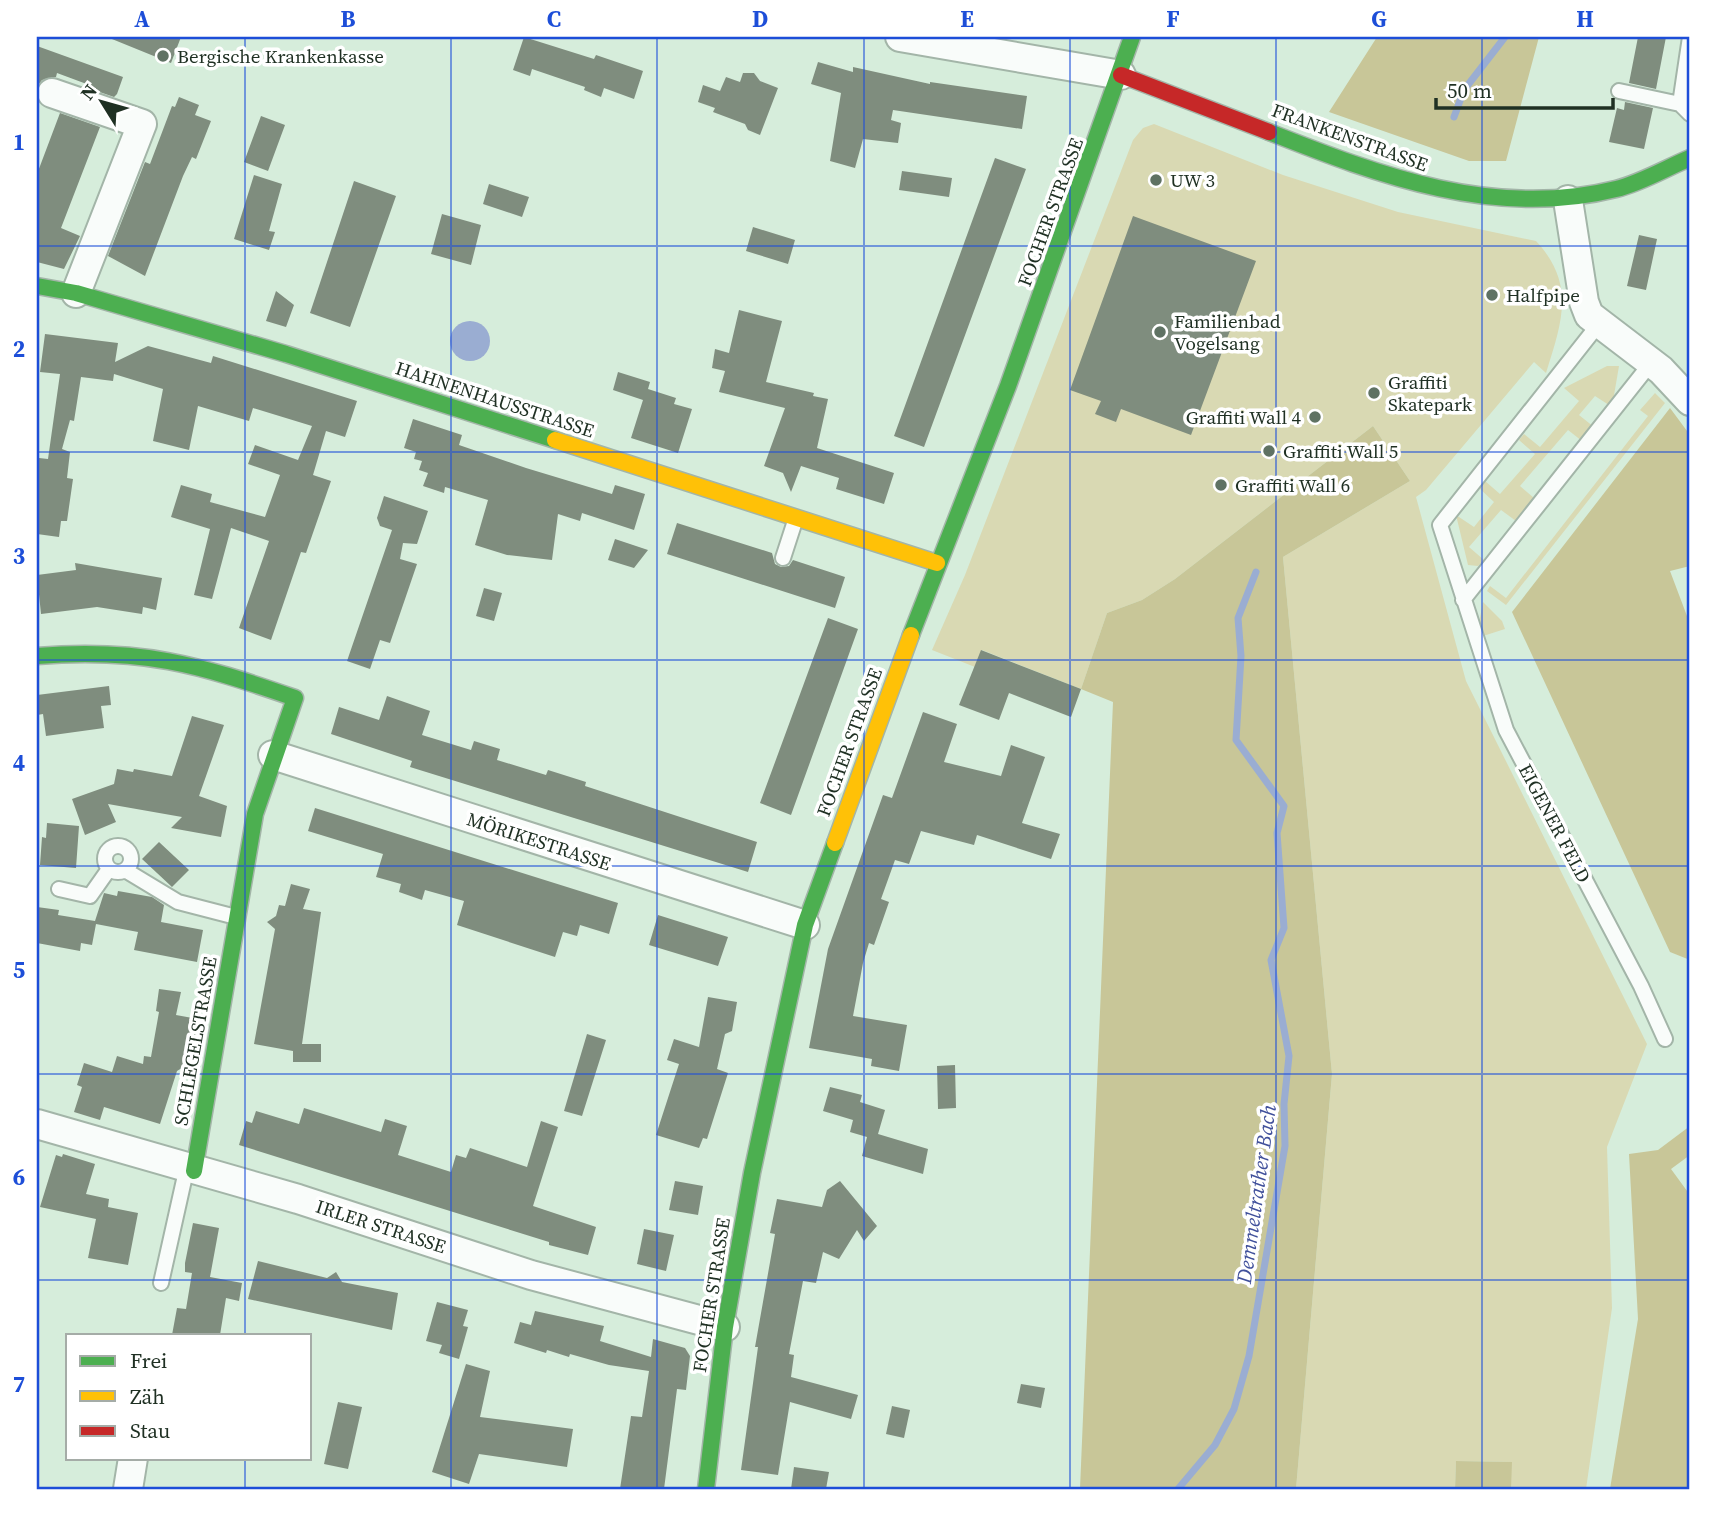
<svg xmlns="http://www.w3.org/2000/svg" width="1727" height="1526" viewBox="0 0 1727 1526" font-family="'Source Serif 4',serif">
	<rect width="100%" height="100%" fill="#d6eddb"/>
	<path fill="#d9d9b3" d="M1154 124 1283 175 1398 212 1536 241C1576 284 1562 322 1546 373L1534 362 1426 490 1416 497 1466 681 1647 1044 1607 1147 1612 1308 1586 1489H1511V1462L1456 1461 1455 1489H1296L1332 1074 1283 557 1410 481 1373 426 1175 579 1142 600 1107 613 1081 689 982 650 975 667 932 650 965 575 1133 140 1143 128Z
		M1607 366H1619L1612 407 1595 396 1579 415 1594 427 1582 441 1568 430 1520 486 1534 498 1516 521 1501 510 1469 547 1484 560 1478 566 1468 565 1456 515 1474 527 1494 502 1479 488 1485 481 1500 494 1535 454 1519 440 1524 434 1540 447 1579 401 1564 388Z
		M1655 393 1665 403 1506 605 1487 591 1490 586 1506 598 1648 416 1640 410Z
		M1483 602 1502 621 1505 629 1483 636 1479 623Z"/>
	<path fill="#c8c698" d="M1377 37H1539L1506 161H1469L1329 112Z
		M1670 408 1690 435V566L1670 571 1690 624V960L1670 952 1512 612Z
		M1373 426 1410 481 1283 557 1332 1074 1296 1489H1080L1113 702 1081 689 1107 613 1142 600 1175 579Z
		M1690 1126V1155L1671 1169 1690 1195V1489H1610L1638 1319 1629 1154 1658 1150Z
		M1456 1461 1512 1462 1511 1489H1455Z"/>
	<path fill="#9aadd2" d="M450 341a20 20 0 1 1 40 0a20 20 0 1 1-40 0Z"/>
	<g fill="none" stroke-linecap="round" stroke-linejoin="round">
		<path stroke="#9aadd2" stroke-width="7" d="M1454 117 1464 90 1505 37
			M1178 1489 1215 1445 1234 1409 1249 1356 1285 1146 1284 1104 1289 1056 1271 960 1284 928 1277 833 1284 806 1236 740 1241 656 1238 618 1256 572"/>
	</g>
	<path fill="#7f8d7e" d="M107 37H181L171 63Z
		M524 37 594 59 596 55 643 71 634 99 604 88 601 97 584 90 585 87 532 69 530 76 513 70Z
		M1638 37H1666L1656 89 1629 83Z
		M37 46 123 77 117 94 114 97 91 89 92 86 57 73 56 77 42 80 37 87Z
		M818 62 853 72V67L930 84V82L1027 96 1022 129 893 110 891 120 901 123 898 143 863 139 855 168 830 161 841 93 811 84Z
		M743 73H754L760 81 778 88 760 135 748 130 745 124 713 112 715 108 698 102 703 85 720 91 726 77 740 82Z
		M179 97 199 105 195 115 211 121 196 159 192 157 183 176 145 276 108 256 145 162 150 164 172 106 175 107Z
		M1625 102 1653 108 1644 149 1609 142 1617 108 1624 110Z
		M60 113 100 127 61 228 80 236 64 269 37 262V174Z
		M261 116 285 125 268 171 244 162Z
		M995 158 1026 169 924 447 894 436Z
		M902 171 952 178 949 197 899 190Z
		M254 175 282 184 269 231 275 232 269 250 234 239Z
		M354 181 396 196 350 327 310 313Z
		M489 184 529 197 522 217 483 204Z
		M442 214 481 225 471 265 431 254Z
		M1133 216 1256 261 1191 435 1121 409 1116 422 1095 414 1101 401 1070 390Z
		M753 227 795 240 788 264 746 251Z
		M1639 235 1657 239 1646 290 1627 286Z
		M276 291 294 305 286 327 266 321Z
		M739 310 782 321 766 382 814 393 813 396 828 399 817 448 894 473 884 504 836 489 839 478 801 466 791 492 783 473 764 466 785 408 719 392 725 371 712 368 715 349 729 353Z
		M45 334 118 343 115 362 148 346 211 363 213 356 357 401 345 437 326 431 313 475 331 481 306 553 301 552 271 640 239 628 269 541 231 528 212 599 194 595 210 529 171 517 181 485 212 494 210 502 265 517 280 475 248 464 255 445 298 460 312 426 253 408 249 421 198 406 189 450 153 441 163 389 114 374 113 381 81 377 74 421 70 420 62 449 70 452 67 478 73 479 67 521H61L59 537 37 534 39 458 48 459 60 374 40 372Z
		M618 372 650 382 648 389 676 398 674 404 692 409 678 453 631 438 643 400 613 390Z
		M413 419 462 435 459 445 526 468 612 494 615 485 645 494 634 530 582 513 580 521 558 514 552 560 507 555 475 545 488 500 445 487 444 493 423 486 428 473 419 470 422 461 414 459 416 452 404 448Z
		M384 496 428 511 417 544 403 543 400 559 417 564 390 643 380 640 370 669 347 661 392 530 380 526 377 518Z
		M677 523 772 553 775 564 781 567 789 566 793 560 845 577 835 608 667 554Z
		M615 539 648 550 634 568 608 560Z
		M75 563 162 578 156 610 143 607 142 614 97 607 41 614 37 575 76 570Z
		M484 588 502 593 494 621 476 616Z
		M828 618 858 629 791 815 760 803Z
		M981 650 1081 689 1071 717 1009 693 999 720 959 705Z
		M109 686 111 705 101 706 104 728 46 736 43 714 37 715V695Z
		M387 696 430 711 422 735 471 750 474 741 500 749 497 760 546 775 548 770 586 782 585 786 757 842 748 872 410 767 412 761 331 734 339 707 379 720Z
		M923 712 957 724 944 762 1001 776 1011 745 1045 757 1022 823 1060 834 1051 859 977 835 974 845 921 831 909 864 895 860 881 899 889 902 874 945 869 943 863 963 853 1016 907 1025 899 1071 871 1066 872 1059 809 1048 828 949 883 795 892 798Z
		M192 716 224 725 199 796 227 806 221 837 171 828 182 817 108 804 116 822 85 835 72 799 114 784 117 769 133 772 134 769 172 776Z
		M315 808 618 903 609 934 580 925 577 936 563 932 555 957 457 925 464 901 425 890 422 900 399 892 401 884 376 877 383 854 308 831Z
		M47 823 79 826 76 868 40 865 42 837 46 838Z
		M159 842 189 870 172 887 142 859Z
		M291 884 310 889 303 909 321 912 302 1044H321V1062H293V1051L254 1044 275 929 267 922 276 916 279 905 285 906Z
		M118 891 152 897 164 905 161 922 203 930 197 962 134 950 138 932 96 924 92 945 81 943 80 951 37 943V907L59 910 58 915 95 921 104 893 117 896Z
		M658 915 728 937 718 966 649 945Z
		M159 989 181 992 176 1015 198 1019 190 1063 177 1071 160 1124 104 1107 100 1120 74 1112 82 1087 77 1085 84 1063 112 1072 117 1056 143 1064 144 1056 151 1057 159 1012 156 1011Z
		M708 997 737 1002 732 1031 725 1034 717 1069 728 1073 707 1139 703 1138 699 1148 656 1135 679 1064 667 1060 674 1039 699 1047Z
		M587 1034 606 1040 582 1116 564 1111Z
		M955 1065 956 1108 938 1109 937 1066Z
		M830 1087 862 1095 860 1102 885 1110 878 1134 928 1149 923 1174 862 1156 867 1137 850 1132 853 1120 823 1111Z
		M304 1108 381 1132 385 1119 407 1126 398 1155 451 1172 456 1155 466 1158 470 1148 527 1167 541 1121 558 1127 533 1206 596 1227 588 1255 549 1245V1242L239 1145 246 1121 252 1123 256 1111 299 1124Z
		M63 1154 95 1164 86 1194 109 1199 108 1207 138 1213 128 1265 88 1258 96 1219 40 1207 56 1155 62 1157Z
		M675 1181 703 1186 698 1215 669 1210Z
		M840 1181 877 1226 864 1241 857 1230 839 1259 823 1252 816 1283 803 1281 789 1354 794 1355 791 1377 858 1395 851 1419 790 1402 778 1475 741 1470 758 1347H755L775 1234 770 1233 777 1199 822 1207 827 1190Z
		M193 1223 219 1228 210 1277 242 1283 239 1301 226 1298 220 1335H172L177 1308 186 1309 192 1273 185 1272V1263Z
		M644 1229 674 1235 666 1271 637 1264Z
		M258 1261 327 1278 336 1272 342 1282 398 1293 392 1330 248 1299Z
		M437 1302 468 1310 463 1326 468 1327 459 1359 439 1353 442 1345 426 1341Z
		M535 1311 604 1326 600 1341 651 1357 653 1339 685 1348 690 1356 686 1390 677 1389 664 1489H620L631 1416 642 1417 649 1371 609 1365 570 1354 569 1357 547 1350 546 1353 514 1343 520 1322 531 1325Z
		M466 1364 490 1371 480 1417 573 1429 567 1467 479 1454 469 1484 432 1472Z
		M1021 1384 1045 1388 1041 1408 1017 1403Z
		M338 1402 362 1407 348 1469 324 1464Z
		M892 1406 910 1410 904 1438 886 1434Z
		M794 1467 829 1472 826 1489H791Z"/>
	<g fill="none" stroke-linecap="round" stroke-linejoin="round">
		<defs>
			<path id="lane" d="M1690 37 1680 104 1690 114
				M1619 91 1680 104
				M1598 325 1440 525 1506 730 1641 986 1665 1039
				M783 558 795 521
				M1463 600 1651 363
				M105 859a13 13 0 1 1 26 0a13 13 0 1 1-26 0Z
				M125 870 178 902 236 917
				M59 889 90 896 109 869
				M161 1283 186 1171"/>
			<path id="street" d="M900 37 1121 75
				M52 93 142 124 76 293
				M1568 200 1584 302 1589 315 1661 370 1690 401
				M273 755 805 925
				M37 1124 298 1199 531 1275 725 1327
				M128 1489 133 1458"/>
			<path id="fast" d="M1269 132C1380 176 1496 219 1616 189 1641 183 1666 168 1690 158
				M37 286 76 293 286 354 555 440
				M911 635 1008 386 1132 37
				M37 656C142 648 197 664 295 698L255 814 194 1171
				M706 1489 725 1327 752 1173 805 925 835 843"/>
			<path id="slow" d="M555 440 937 563
				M835 843 911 635"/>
			<path id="jam" d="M1121 75 1269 132"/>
		</defs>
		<use href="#lane" stroke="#a3b5a8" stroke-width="18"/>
		<use href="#street" stroke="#a3b5a8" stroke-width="32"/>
		<use href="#fast" stroke="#a3b5a8" stroke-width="19"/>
		<use href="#slow" stroke="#a3b5a8" stroke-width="19"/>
		<use href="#jam" stroke="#a3b5a8" stroke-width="19"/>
		<use href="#lane" stroke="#f9fcfa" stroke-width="14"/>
		<use href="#street" stroke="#f9fcfa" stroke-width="28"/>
		<use href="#fast" stroke="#4caf50" stroke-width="16"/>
		<use href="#slow" stroke="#ffc107" stroke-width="16"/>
		<use href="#jam" stroke="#c62828" stroke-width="16"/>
	</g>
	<path fill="none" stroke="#1d4ed8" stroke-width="2" stroke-opacity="0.55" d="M245 37V1335M451 37V1489M657 37V1489M864 37V1489M1070 37V1489M1276 37V1489M1482 37V1489M37 246H1690M37 452H1690M37 660H1690M37 866H1690M37 1074H1690M37 1280H1690M245 1458V1489"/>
	<g fill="#5f7263" stroke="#fff" stroke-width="2.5">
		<circle cx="163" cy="56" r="7"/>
		<circle cx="1156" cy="180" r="7"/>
		<circle cx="1492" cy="295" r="7"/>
		<circle cx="1160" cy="332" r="7"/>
		<circle cx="1374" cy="393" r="7"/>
		<circle cx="1315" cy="417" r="7"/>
		<circle cx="1269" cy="451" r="7"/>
		<circle cx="1221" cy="485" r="7"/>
	</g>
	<g text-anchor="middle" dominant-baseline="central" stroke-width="7" stroke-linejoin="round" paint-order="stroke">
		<g font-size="19" fill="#1f3023" stroke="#fff" text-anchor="start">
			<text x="177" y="56">Bergische Krankenkasse</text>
			<text x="1170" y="180">UW 3</text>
			<text x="1506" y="295">Halfpipe</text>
			<text x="1174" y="321">Familienbad<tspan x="1174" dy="22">Vogelsang</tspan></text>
			<text x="1388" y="382">Graffiti<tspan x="1388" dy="22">Skatepark</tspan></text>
			<text x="1301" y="417" text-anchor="end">Graffiti Wall 4</text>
			<text x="1283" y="451">Graffiti Wall 5</text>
			<text x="1235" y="485">Graffiti Wall 6</text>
		</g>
		<g font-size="19" fill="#1f3023" stroke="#fff">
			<text transform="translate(1350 137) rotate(20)">FRANKENSTRASSE</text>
			<text transform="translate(1050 212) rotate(-70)">FOCHER STRASSE</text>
			<text transform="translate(495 399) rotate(18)">HAHNENHAUSSTRASSE</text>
			<text transform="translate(849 742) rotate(-70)">FOCHER STRASSE</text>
			<text transform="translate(1555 823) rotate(62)">EIGENER FELD</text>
			<text transform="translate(539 841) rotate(18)">MÖRIKESTRASSE</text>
			<text transform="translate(195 1041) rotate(-80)">SCHLEGELSTRASSE</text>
			<text transform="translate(381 1226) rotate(18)">IRLER STRASSE</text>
			<text transform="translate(711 1295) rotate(-81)">FOCHER STRASSE</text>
		</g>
		<g font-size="21" font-style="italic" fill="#40509b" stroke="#fff">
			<text transform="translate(1256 1194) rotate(-82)">Demmeltrather Bach</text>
		</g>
	</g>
	<rect width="1727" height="1526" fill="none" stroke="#ffffff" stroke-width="77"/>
	<rect x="66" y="1334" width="245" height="126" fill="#ffffff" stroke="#a5aca7" stroke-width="2"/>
	<rect x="80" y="1356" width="35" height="10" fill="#4caf50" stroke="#a5aca7" stroke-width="2"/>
	<text x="130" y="1368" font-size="21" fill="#1f3023">Frei</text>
	<rect x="80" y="1391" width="35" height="10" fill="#ffc107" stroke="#a5aca7" stroke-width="2"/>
	<text x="130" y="1404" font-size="21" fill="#1f3023">Zäh</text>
	<rect x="80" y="1426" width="35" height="10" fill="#c62828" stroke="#a5aca7" stroke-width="2"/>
	<text x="130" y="1438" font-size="21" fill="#1f3023">Stau</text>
	<g transform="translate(102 102) rotate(307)" stroke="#ffffff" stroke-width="5" paint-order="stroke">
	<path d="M0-5L12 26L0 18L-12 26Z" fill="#1f3023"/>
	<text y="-10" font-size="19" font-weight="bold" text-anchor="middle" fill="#1f3023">N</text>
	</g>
	<path d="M1436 98v10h177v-10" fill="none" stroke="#1f3023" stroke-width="3.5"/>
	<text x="1447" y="98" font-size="21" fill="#1f3023" stroke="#ffffff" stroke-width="5" paint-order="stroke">50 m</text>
	<rect x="38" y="38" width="1650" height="1450" fill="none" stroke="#1d4ed8" stroke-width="2.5"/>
	<g font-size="23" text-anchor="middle" font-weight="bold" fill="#1d4ed8">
		<text x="142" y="27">A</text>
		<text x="348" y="27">B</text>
		<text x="554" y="27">C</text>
		<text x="760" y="27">D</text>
		<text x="967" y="27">E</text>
		<text x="1173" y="27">F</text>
		<text x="1379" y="27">G</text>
		<text x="1585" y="27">H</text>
		<text x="19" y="150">1</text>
		<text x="19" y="357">2</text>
		<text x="19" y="564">3</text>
		<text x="19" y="771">4</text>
		<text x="19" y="978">5</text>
		<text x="19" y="1185">6</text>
		<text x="19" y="1392">7</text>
	</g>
</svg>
